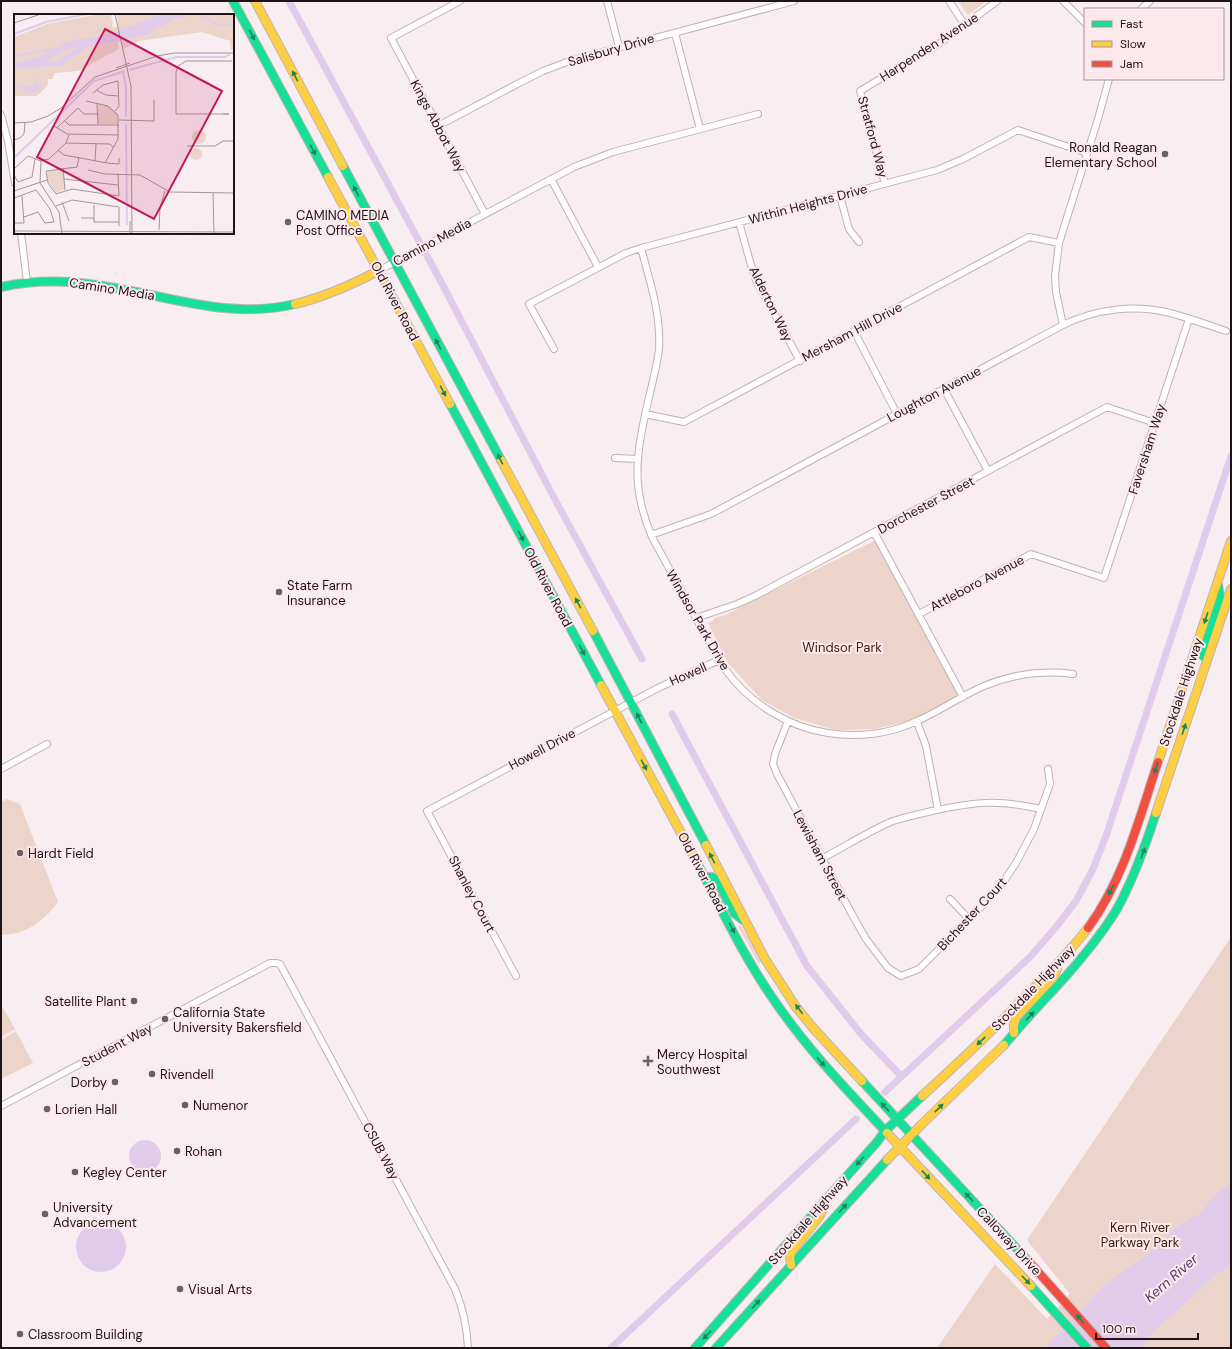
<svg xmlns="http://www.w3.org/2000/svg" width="1232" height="1349" viewBox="0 0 1232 1349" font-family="'DM Sans',sans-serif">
	<rect width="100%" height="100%" fill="#f8edf0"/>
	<path fill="#ecd4ca" d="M958 1H987L968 15Z
		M876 540 959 696 910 721 874 729 835 730 794 718 762 700 728 663 708 623 714 620V618L725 615Z
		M7 799 20 804 58 902C48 915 36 927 20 932 15 934 7 934 1 935V802Z
		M740 925 752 944 760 961 759 964 740 930 738 926Z
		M1231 937V1348H937L995 1264 1047 1319 1070 1294 1027 1240Z
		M1 1004 15 1029 1 1037Z
		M16 1031 33 1063 1 1079V1040Z"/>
	<path fill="#e0cbeb" d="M129 1156a16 16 0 1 1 32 0a16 16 0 1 1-32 0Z
		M1231 1184V1265L1216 1274 1155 1331 1142 1348H1045L1107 1283 1146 1256 1179 1225 1200 1214 1216 1193Z
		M76 1247a25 25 0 1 1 50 0a25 25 0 1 1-50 0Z"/>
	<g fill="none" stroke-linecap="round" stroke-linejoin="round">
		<path stroke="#e0cbeb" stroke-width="7" d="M289 1 439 278 559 507 642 659
			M672 714 807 966 861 1034 901 1076
			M885 1092 1030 957 1056 927 1076 901 1093 869 1106 836 1231 456
			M611 1348 856 1119"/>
		<defs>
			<path id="street" d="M460 1 391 38 485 214
				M607 1 619 47
				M949 1 965 25
				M1063 1 1085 23
				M1141 9 1150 1
				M675 33 700 129
				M1 115 8 141 15 183
				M438 126 521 82 543 71 567 62 595 54 794 1
				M551 179 598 267
				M885 184 860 91 940 43 997 1
				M840 196 849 229 859 242
				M739 222 751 265 756 280 800 361
				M21 233 27 282
				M641 248C650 282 661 314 659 349 657 365 653 381 649 397 637 451 629 486 653 539 667 564 680 589 694 614 704 633 713 652 725 669 749 703 788 727 828 733 858 738 890 734 917 721 940 711 961 696 984 686 1013 674 1042 670 1073 674
				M378 271 574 167 613 152 758 114
				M1063 325 1056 292 1055 276 1059 243 1098 119 1109 79
				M854 331 897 414
				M554 349 529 304 626 253 641 248 937 170 963 159 1018 130 1087 153
				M944 389 988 471
				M645 414 684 422 1029 237 1059 243
				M615 458 637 459
				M874 532 963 697
				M651 535 711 514 1063 325C1096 309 1134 304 1170 313 1189 318 1208 325 1226 331
				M919 614 1031 554 1104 578 1189 319
				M696 618 737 604 755 596 1107 407 1155 423
				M788 721 775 754 773 764 777 774 854 918 866 939 888 968 901 976 919 969 982 906 1004 881 1016 863 1034 829 1050 784 1048 769
				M917 722 926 746 938 810
				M1 769 47 744
				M823 858C846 846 869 831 893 821 906 817 919 814 932 811 974 802 998 799 1041 809
				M950 899 969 919
				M516 976 427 811 658 688 719 660
				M1 1106 270 963H276L280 964 455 1289C463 1308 467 1327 468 1348"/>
			<path id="fast" d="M233 1 328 177
				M343 166 501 460
				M1 287C30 281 59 280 89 284 160 292 223 321 295 304
				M450 404 601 685
				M593 631 706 845
				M1207 659 1203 656 1202 652 1220 597 1218 585
				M694 857C720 906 744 958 776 1003 809 1051 848 1091 887 1133
				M704 877H712L717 880 734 913 743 920
				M1004 1045C1021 1025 1039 1005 1057 986 1079 962 1100 937 1117 909 1134 878 1145 847 1156 813
				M862 1081 1030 1263
				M1031 1286 1087 1348
				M695 1348 877 1142 885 1131 922 1096
				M716 1348 887 1160"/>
			<path id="slow" d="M255 1 343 166
				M328 177 450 404
				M295 304C325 297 351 285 378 271
				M501 460 593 631
				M601 685 694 857
				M1158 762 1231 541
				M1156 813 1231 589
				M706 845 765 959 796 1007 814 1029 862 1081
				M1014 1033V1025L1016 1017 1053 978 1057 969
				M922 1096C955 1066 988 1035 1019 1003 1043 979 1067 955 1088 928
				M887 1133 1031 1286
				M887 1160 922 1124 1004 1045
				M791 1265 790 1258 791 1252 819 1217 825 1205"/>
			<path id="jam" d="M1088 928C1124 879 1139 819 1158 762
				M1030 1263 1106 1348"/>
		</defs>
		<use href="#street" stroke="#beb3b6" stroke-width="8"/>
		<use href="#fast" stroke="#beb3b6" stroke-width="10"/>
		<use href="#slow" stroke="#beb3b6" stroke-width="10"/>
		<use href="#jam" stroke="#beb3b6" stroke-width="10"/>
		<use href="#street" stroke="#fefcfd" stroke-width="6"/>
		<use href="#fast" stroke="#16e098" stroke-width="8"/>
		<use href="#slow" stroke="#ffcf43" stroke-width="8"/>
		<use href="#jam" stroke="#f24e42" stroke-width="8"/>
	</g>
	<defs><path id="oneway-solid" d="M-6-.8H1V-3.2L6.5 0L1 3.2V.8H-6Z"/></defs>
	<g fill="#1a845d">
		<use href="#oneway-solid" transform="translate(252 35) rotate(62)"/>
		<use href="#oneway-solid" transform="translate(295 76) rotate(-118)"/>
		<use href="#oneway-solid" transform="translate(313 150) rotate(62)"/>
		<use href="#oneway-solid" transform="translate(356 191) rotate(-118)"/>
		<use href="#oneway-solid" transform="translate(438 344) rotate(-118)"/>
		<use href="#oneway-solid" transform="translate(443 391) rotate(62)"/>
		<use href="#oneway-solid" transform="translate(500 459) rotate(-118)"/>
		<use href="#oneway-solid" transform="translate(521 536) rotate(62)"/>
		<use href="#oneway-solid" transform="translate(578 603) rotate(-118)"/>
		<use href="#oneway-solid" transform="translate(1206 618) rotate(108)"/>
		<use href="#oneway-solid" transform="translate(582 650) rotate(62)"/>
		<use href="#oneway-solid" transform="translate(639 718) rotate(-117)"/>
		<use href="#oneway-solid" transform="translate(1184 729) rotate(-72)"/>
		<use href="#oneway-solid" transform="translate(644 765) rotate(62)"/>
		<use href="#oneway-solid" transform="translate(1156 768) rotate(108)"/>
		<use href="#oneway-solid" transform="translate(1143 853) rotate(-70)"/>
		<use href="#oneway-solid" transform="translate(712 858) rotate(-117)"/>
		<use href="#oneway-solid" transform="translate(1111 890) rotate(117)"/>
		<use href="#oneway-solid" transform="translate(732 928) rotate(62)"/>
		<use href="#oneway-solid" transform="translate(799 1009) rotate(-127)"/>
		<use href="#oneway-solid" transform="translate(1030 1016) rotate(-47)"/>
		<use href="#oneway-solid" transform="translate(981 1041) rotate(136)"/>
		<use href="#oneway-solid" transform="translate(821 1062) rotate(48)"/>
		<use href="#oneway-solid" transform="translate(885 1107) rotate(-133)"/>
		<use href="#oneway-solid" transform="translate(939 1108) rotate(-44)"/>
		<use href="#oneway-solid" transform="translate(860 1161) rotate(132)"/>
		<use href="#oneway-solid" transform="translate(926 1175) rotate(47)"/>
		<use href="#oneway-solid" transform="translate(969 1197) rotate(-133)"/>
		<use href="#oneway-solid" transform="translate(843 1208) rotate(-48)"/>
		<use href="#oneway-solid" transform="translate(1026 1280) rotate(46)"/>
		<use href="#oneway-solid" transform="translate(756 1304) rotate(-48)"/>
		<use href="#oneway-solid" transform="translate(1080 1319) rotate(-131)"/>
		<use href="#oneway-solid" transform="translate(707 1335) rotate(133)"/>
	</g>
	<g fill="#6a5f62" stroke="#fde8ed" stroke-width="1.5">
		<circle cx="1165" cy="154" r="4"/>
		<circle cx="288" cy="222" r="4"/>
		<circle cx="279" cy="592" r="4"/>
		<circle cx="20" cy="853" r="4"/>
		<circle cx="134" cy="1001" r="4"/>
		<circle cx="165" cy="1019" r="4"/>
		<path d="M646 1055h4v4h4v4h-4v4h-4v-4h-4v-4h4z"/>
		<circle cx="152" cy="1074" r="4"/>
		<circle cx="115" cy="1082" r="4"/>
		<circle cx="185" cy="1105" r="4"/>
		<circle cx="47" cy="1109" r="4"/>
		<circle cx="177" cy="1151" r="4"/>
		<circle cx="75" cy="1172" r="4"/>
		<circle cx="45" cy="1214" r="4"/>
		<circle cx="180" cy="1289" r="4"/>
		<circle cx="20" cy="1334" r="4"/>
	</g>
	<g text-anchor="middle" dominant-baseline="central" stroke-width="4" stroke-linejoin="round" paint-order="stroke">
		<g font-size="13" fill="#1e1315" stroke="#fde8ed">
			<text transform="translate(929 47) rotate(-33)">Harpenden Avenue</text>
			<text transform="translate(611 50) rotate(-16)">Salisbury Drive</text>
			<text transform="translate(438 126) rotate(62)">Kings Abbot Way</text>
			<text transform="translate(873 137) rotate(75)">Stratford Way</text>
			<text transform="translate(808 204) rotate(-15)">Within Heights Drive</text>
			<text transform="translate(432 242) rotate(-28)">Camino Media</text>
			<text transform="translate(112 289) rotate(9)">Camino Media</text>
			<text transform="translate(395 301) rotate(62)">Old River Road</text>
			<text transform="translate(771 304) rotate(64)">Alderton Way</text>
			<text transform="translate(852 332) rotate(-28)">Mersham Hill Drive</text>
			<text transform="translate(934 394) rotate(-28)">Loughton Avenue</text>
			<text transform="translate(1147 449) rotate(-72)">Faversham Way</text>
			<text transform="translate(926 505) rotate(-28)">Dorchester Street</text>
			<text transform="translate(977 583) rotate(-28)">Attleboro Avenue</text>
			<text transform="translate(548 587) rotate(62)">Old River Road</text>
			<text transform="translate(698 620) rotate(60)">Windsor Park Drive</text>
			<text transform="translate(688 674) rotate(-24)">Howell</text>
			<text transform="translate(1181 692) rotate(-72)">Stockdale Highway</text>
			<text transform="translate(542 749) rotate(-28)">Howell Drive</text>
			<text transform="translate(820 855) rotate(62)">Lewisham Street</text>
			<text transform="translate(702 872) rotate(62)">Old River Road</text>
			<text transform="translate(472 894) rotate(62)">Shanley Court</text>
			<text transform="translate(972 914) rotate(-47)">Bichester Court</text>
			<text transform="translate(1033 988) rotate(-46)">Stockdale Highway</text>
			<text transform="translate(117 1045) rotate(-28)">Student Way</text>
			<text transform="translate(381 1151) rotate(62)">CSUB Way</text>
			<text transform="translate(808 1220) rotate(-49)">Stockdale Highway</text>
			<text transform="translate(1009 1241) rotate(47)">Calloway Drive</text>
		</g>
		<g font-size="13" fill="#1e1315" stroke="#fde8ed" text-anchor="start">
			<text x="1157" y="147" text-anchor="end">Ronald Reagan<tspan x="1157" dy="15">Elementary School</tspan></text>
			<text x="296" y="215">CAMINO MEDIA<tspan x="296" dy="15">Post Office</tspan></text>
			<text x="287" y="585">State Farm<tspan x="287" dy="15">Insurance</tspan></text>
			<text x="28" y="853">Hardt Field</text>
			<text x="126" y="1001" text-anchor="end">Satellite Plant</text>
			<text x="173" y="1012">California State<tspan x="173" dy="15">University Bakersfield</tspan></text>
			<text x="657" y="1054">Mercy Hospital<tspan x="657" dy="15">Southwest</tspan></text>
			<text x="160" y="1074">Rivendell</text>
			<text x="107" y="1082" text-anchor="end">Dorby</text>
			<text x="193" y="1105">Numenor</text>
			<text x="55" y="1109">Lorien Hall</text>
			<text x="185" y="1151">Rohan</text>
			<text x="83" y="1172">Kegley Center</text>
			<text x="53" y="1207">University<tspan x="53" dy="15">Advancement</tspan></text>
			<text x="188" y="1289">Visual Arts</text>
			<text x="28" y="1334">Classroom Building</text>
		</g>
		<g font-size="13" fill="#3f200a" stroke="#fde8ed">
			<text x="842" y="647">Windsor Park</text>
			<text x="1140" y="1227">Kern River<tspan x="1140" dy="15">Parkway Park</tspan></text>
		</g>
		<g font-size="14" font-style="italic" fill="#56346b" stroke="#fde8ed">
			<text transform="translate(1171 1278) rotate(-41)">Kern River</text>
		</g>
	</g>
	<g transform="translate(14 14)">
		<rect width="220" height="220" fill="#f8edf0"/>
		<path d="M86 0H97L99 14 104 12 103 0H220V35L217 36 216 27 188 18 125 27 109 35 107 27 104 28 105 35 64 57 41 59 38 65H34V71L23 82H0V23L33 10ZM84 91 94 92 103 100 104 110H84ZM178 123a7 7 0 1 1 14 0a7 7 0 1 1-14 0ZM176 140a6 6 0 1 1 12 0a6 6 0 1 1-12 0ZM49 155 51 175 42 179 34 167 33 157Z" fill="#ecd4ca"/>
		<path d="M147 0H182L159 5 133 21 73 33 49 51 0 55V49L25 43 55 27 97 20ZM64 34 41 48H29L53 35ZM25 63V67L19 72 26 70 28 73 20 79H13L10 75 0 71 18 73Z" fill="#e0cbeb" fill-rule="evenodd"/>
		<path fill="none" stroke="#e0cbeb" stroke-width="2" d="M185 0 203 10 220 12M0 20 32 8 73 0M2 42 40 34M115 56 162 43H211L216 40M109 57 112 73V103M112 110 113 211M0 144 80 67 111 57"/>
		<path fill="none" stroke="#a19698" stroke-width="1" d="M101 0 117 72 118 220M0 9 27 0M102 54 116 49M82 76 92 81 105 82M79 79 89 71 104 67 105 92 101 97M72 87 94 92 104 101V125L91 149M83 90 84 110M209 100H215H162V58L164 52 172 47H218M105 106 140 107V86M51 107 55 111H105M0 109 17 108 34 102 47 94 81 63 143 42 160 39H220M40 112 53 120 105 121M43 114 64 94 70 100H84M0 126 6 124 10 120 11 108M52 129 96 130 99 133M173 132H201L209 127H220M44 136 50 141 93 149 105 150V144M65 143 63 153 32 157 34 169 42 180 58 175 105 182 104 160M27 147 26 169 45 198 48 220M81 147 82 130M49 154 51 176M0 155 14 142 27 147 35 145 52 129 55 121M74 156 91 160 126 161 156 178 220 179M0 161 4 168 18 163 21 145M50 165 104 171M0 177 33 166M199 179 200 220M0 184 22 176 36 195 40 208 31 209 24 198 10 203M48 188 55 207M80 191V208H105M42 192 58 186 105 193V212M67 204H80M116 207V220M0 209H10L8 182M145 216 146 194 151 177M0 217 220 218"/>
		<path fill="#c2185b" fill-opacity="0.15" stroke="#c2185b" stroke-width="2" d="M91 15 208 77 140 205 23 143Z"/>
		<rect width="220" height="220" fill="none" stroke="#1e1315" stroke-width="2"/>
	</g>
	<rect width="1232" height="1349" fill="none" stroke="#1e1315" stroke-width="4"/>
	<rect x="1084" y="8" width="140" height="72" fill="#fde8ed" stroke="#a49397"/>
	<rect x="1092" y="21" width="20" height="6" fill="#16e098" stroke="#a49397"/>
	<text x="1120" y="28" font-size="12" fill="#1e1315">Fast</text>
	<rect x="1092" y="41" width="20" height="6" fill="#ffcf43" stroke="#a49397"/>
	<text x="1120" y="48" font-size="12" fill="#1e1315">Slow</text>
	<rect x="1092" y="61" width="20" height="6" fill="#f24e42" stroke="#a49397"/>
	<text x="1120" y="68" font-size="12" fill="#1e1315">Jam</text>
	<path d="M1096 1333v6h102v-6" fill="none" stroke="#1e1315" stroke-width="2"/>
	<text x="1102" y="1333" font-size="12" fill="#1e1315" stroke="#fde8ed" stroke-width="3" paint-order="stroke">100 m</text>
</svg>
